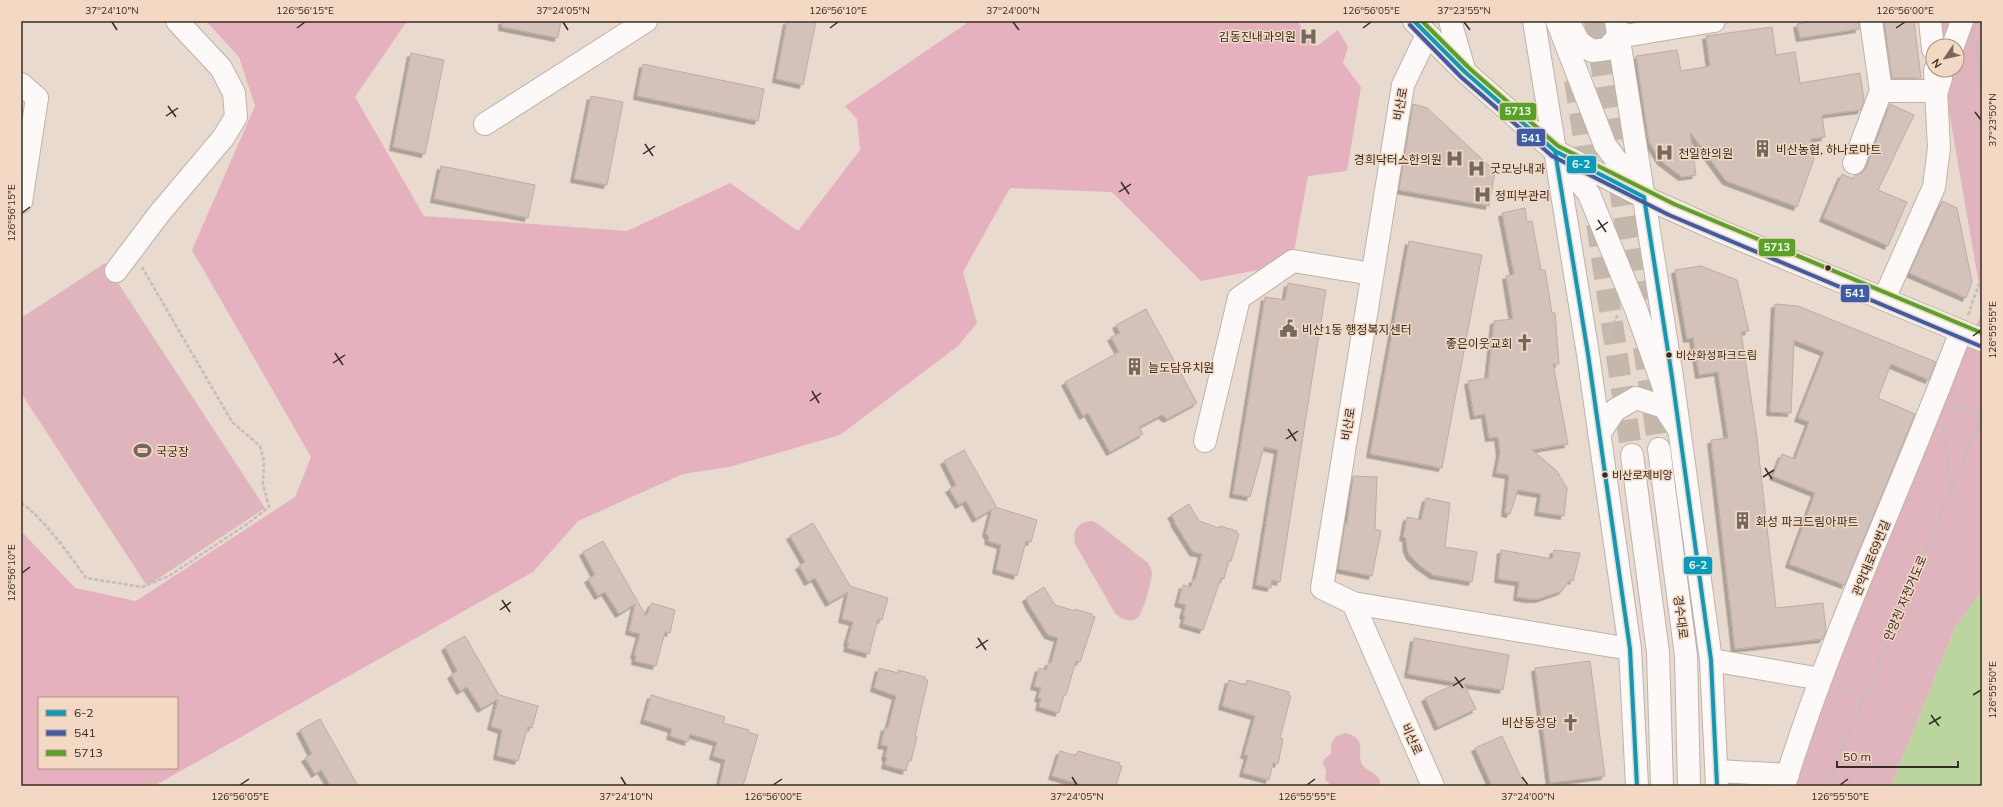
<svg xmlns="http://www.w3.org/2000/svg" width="2003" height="807" viewBox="0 0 2003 807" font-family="Mulish,'Noto Sans KR',sans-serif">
	<defs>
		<filter id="shadow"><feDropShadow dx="-3.5" dy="3.5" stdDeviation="0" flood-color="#0004"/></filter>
	</defs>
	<rect width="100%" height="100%" fill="#e8dace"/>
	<path fill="#e0b4bc" d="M1930 21H1982V590L1955 628 1891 786H1789L1827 671 1929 440 1981 314 1979 284 1948 106 1935 70H1957V46H1933Z
		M105 263 265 508 147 586 21 393V318Z
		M1091 521 1097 523 1148 563C1150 567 1152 569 1152 574 1151 582 1144 610 1139 616 1133 624 1121 620 1115 613L1075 544C1072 532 1077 522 1091 521Z
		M1345 733C1372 739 1352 756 1365 768 1372 773 1381 775 1380 786H1332L1325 780 1326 771 1323 764 1324 759 1331 754V745L1335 737Z"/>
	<path fill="#e5b1be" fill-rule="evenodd" d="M206 21H407L355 97 424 216 627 231 730 183 798 231 860 150 857 119 845 106 970 21H1297L1317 46 1338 30 1348 47 1343 63 1361 87 1347 171 1308 176 1294 251 1273 267 1201 281 1112 192 1010 188 963 272 977 323 958 346 840 435 729 467 683 474 578 521 533 572 154 786H21V531L75 588 136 601 295 497 311 457 192 250 255 106 239 57ZM39 698H177V768H39Z"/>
	<path fill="#bbd59e" d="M1982 590V786H1891L1955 628Z"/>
	<path fill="#d4c1b9" stroke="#baada6" filter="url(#shadow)" d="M502 21H561L558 38 502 27Z
		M787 21H816L803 85 776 79Z
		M1817 21H1859V29L1800 38 1797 24Z
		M1884 21H1914L1921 78H1892Z
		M1772 27 1776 55 1795 52 1800 83 1860 73 1864 100 1861 110 1822 115 1825 137 1811 139 1814 159 1797 207 1726 181 1690 132 1696 175 1682 177 1661 161 1649 142 1636 56 1677 50 1681 71 1710 66 1706 36Z
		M411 53 444 60 425 154 393 147Z
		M643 64 764 89 758 121 637 96Z
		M591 96 623 102 607 185 574 179Z
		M1413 104 1427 108 1495 171 1489 206 1399 190Z
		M1890 104 1914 115 1878 190 1907 202 1888 246 1823 218 1842 174 1853 179 1855 175 1862 173 1866 168Z
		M441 166 535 185 528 218 434 199Z
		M1942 201 1957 208 1972 282 1966 298 1909 273Z
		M1525 208 1527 222 1532 221 1541 270H1545L1552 313H1555L1559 364H1553L1568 444 1532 450 1557 471 1567 488 1564 516 1538 512 1541 494 1518 490 1510 514 1505 513 1509 475 1496 473 1500 453 1498 437 1489 438 1485 414 1474 416 1468 381 1488 378 1494 321 1513 319 1506 276 1514 274 1502 213Z
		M1409 241 1482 255 1442 468 1370 454Z
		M1701 266 1737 280 1749 331 1741 332 1756 430 1776 608 1823 603 1826 631 1823 639 1735 649 1711 440 1728 438 1718 372 1699 375 1693 338 1687 339 1675 270Z
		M1288 283 1326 290 1280 582 1272 580 1271 588 1256 585 1278 450 1264 447 1250 497 1233 494 1265 297 1285 300Z
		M1775 304 1798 306 1936 362 1929 380 1891 364 1878 398 1915 414 1845 585 1789 564 1815 493 1773 476 1782 454 1795 459 1809 422 1798 418 1824 352 1794 340 1791 413 1770 412Z
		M1146 309 1197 403 1167 419 1162 415 1139 427 1143 434 1110 452 1088 413 1083 416 1065 382 1119 352 1111 337 1120 333 1116 325Z
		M964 450 996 506 995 507 1037 520 1031 542 1026 541 1017 576 996 570 1001 545 988 541 989 537 986 533 992 509 976 519 966 501 959 505 949 489 956 485 944 461Z
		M1353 476 1377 477 1375 529 1381 531 1372 576 1338 569 1345 523 1347 524Z
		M1426 498 1450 503 1445 547 1477 552 1472 582 1433 575 1419 565 1410 556 1407 549 1406 538 1403 537 1407 517 1421 520Z
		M1189 504 1199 521 1219 528 1220 526 1237 531 1236 533 1239 534 1231 561H1229L1224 579 1221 578 1203 630 1183 624 1185 616 1183 615 1186 605 1178 603 1183 585 1191 587 1193 579 1195 580 1202 554 1193 552 1174 522 1175 521 1171 515Z
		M813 523 850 586 888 598 882 620 878 619 869 654 847 648 849 643H847L853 622 842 619 848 592 829 603 815 578 808 582 799 566 805 562 790 536Z
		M603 541 646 616 652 603 675 610 670 633 665 632 656 666 635 661 636 656 634 655 640 634 629 631 635 604 619 614 605 592 598 596 588 579 595 575 583 552Z
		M1501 550 1552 559 1554 550 1580 553 1573 581 1570 580 1562 591 1539 599H1529L1517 597 1519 582 1498 579Z
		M1044 587 1055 605 1075 611V609L1092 614V616L1095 617 1080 662 1076 661 1066 695H1064L1059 713 1039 707 1041 699 1038 698 1041 688 1034 686 1039 668 1046 670 1049 662 1051 663 1058 638 1048 635 1029 605 1026 598Z
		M465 636 499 695 538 706 532 728 528 727 518 761 497 756 502 730 491 726 498 699 481 709 467 687 460 691 451 675 457 671 445 647Z
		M1414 638 1509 655 1503 690 1464 684 1476 709 1438 727 1425 698 1458 683 1408 674Z
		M1590 661 1605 776 1550 783 1535 668Z
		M879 668 898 673V670L925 677V680H928L915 736 917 737 911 761H908L906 771 885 765 887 758 885 757 888 746 881 745 885 727 888 728 896 696 874 688Z
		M1229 680 1246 685 1247 680 1289 692 1288 695 1291 696 1280 738 1283 739 1278 764 1273 763 1269 780 1243 773 1248 755H1244L1255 716 1222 706Z
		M651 695 725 717 723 723 749 730 748 732 758 735 743 786H719L725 760 713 756 717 742 690 734 688 742 670 736 672 729 644 720Z
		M320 719 358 786H331L321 770 315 774 305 758 312 754 300 730Z
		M1502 736 1525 786H1492L1475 748Z
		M1060 751 1076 756 1078 751 1120 763 1119 765 1122 766 1116 786H1086L1052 776Z"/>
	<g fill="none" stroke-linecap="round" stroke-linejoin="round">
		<path stroke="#c4b7ac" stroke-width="22" stroke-dasharray="22 11" stroke-linecap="butt" d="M1595 21 1637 301
			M1575 80 1591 184
			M1597 224 1632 455
			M1644 347 1659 449"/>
		<defs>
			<path id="minor" d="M1871 21 1881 91H1937L1941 78
				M1930 21 1933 49
				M1427 35 1403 85 1322 588 1353 603 1433 786
				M1618 37 1714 21
				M1953 46 1962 21
				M21 84 37 98 21 202
				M485 124 646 21
				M1854 163 1881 91
				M1644 197 1713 228 1982 340
				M116 271 159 214 223 138 236 117 234 93 221 68 177 21
				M1884 299 1934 187 1939 148 1935 70
				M1205 441 1239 298 1293 261 1372 274
				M1353 603 1630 649
				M1711 660 1821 679
				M1717 771 1788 775
				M1784 786C1832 631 1904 483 1961 331"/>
			<path id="major" d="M1414 21 1465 72 1555 151 1644 197
				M1450 21 1464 69
				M1534 21 1588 354 1630 649 1637 786
				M1557 21 1605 145 1641 193
				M1568 21 1579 42 1592 51 1607 49 1618 37
				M1616 21 1672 377 1711 660 1717 786
				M1556 152 1589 194 1636 309 1664 388
				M1599 434 1615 410 1636 398 1664 407 1679 430
				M1659 449 1686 656 1689 786
				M1632 455 1658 652 1662 786"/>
		</defs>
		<use href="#minor" stroke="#beb3a9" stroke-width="24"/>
		<use href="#major" stroke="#beb3a9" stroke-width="24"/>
		<path stroke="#c3beb9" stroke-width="2.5" stroke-dasharray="4 2" stroke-linecap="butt" d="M1976 41 1982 95
			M1968 315 1979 284H1982
			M1605 340 1618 314
			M1953 403 1980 414
			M1944 427 1951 487
			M21 503C42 516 71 557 86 578L142 587 169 576 247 524 269 507 263 484 264 461 260 446 232 422 142 267
			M1837 687 1863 699
			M1827 786 1976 430 1982 409"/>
		<use href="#minor" stroke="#fcf9f8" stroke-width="22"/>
		<use href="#major" stroke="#fcf9f8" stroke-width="22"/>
		<defs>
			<path id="bus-1" d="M1414 21 1465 72 1555 151 1644 197 1672 377 1711 660 1717 786
				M1555 151 1588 354 1630 649 1637 786"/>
			<path id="bus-2" d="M1410 25 1461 77 1552 156 1669 215 1980 346"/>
			<path id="bus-3" d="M1422 21 1469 68 1558 146 1674 204 1982 333"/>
		</defs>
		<use href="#bus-1" stroke="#f3d9c3" stroke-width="7"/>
		<use href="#bus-2" stroke="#f3d9c3" stroke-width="7"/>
		<use href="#bus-3" stroke="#f3d9c3" stroke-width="7"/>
		<use href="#bus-1" stroke="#059cbd" stroke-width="4"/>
		<use href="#bus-2" stroke="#3d5bab" stroke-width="4"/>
		<use href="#bus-3" stroke="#57a325" stroke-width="4"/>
	</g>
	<path fill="none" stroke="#352c23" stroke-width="1.5" d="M112 22 117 30M563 22 568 30M1013 22 1019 30M1464 22 1470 30M297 28 305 22M830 28 838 22M1363 28 1371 22M1896 28 1905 22M168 106 176 117M1975 112 1981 120M166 116 178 108M645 144 653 156M643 154 655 146M1121 182 1129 194M1119 192 1131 184M22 213 30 207M1598 220 1606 232M1596 230 1608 222M1973 336 1981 330M335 353 343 365M333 363 345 355M812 391 819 403M810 401 821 393M1288 429 1296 441M1286 439 1298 431M1765 468 1772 479M1763 477 1774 470M22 573 30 567M502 600 510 612M500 610 511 602M978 638 986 650M976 648 988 640M1455 677 1463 688M1453 686 1465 678M1973 695 1981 690M1931 715 1939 726M1929 724 1941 717M621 777 626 785M1072 777 1077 785M1522 777 1528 785M240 785 249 779M773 785 782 779M1307 785 1315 779M1840 785 1848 779"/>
	<defs>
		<symbol id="hospital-bare" viewBox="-9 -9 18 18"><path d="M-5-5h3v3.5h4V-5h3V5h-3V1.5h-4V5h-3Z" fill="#74695f" stroke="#f3d9c3" stroke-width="2.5" paint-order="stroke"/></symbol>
		<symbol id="building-bare" viewBox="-9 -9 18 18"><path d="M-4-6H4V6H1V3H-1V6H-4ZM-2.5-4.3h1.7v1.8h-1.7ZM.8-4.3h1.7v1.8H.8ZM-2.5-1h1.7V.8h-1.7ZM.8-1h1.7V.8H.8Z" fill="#74695f" stroke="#f3d9c3" stroke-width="2.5" paint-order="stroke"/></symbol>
		<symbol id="civic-bare" viewBox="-9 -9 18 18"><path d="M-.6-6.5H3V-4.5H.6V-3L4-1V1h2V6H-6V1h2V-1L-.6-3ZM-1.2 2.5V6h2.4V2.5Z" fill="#74695f" stroke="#f3d9c3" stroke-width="2.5" paint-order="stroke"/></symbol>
		<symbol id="church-bare" viewBox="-9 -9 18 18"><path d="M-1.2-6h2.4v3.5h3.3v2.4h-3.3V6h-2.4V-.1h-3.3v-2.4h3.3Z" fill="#74695f" stroke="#f3d9c3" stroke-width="2.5" paint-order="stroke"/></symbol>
		<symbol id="stadium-bare" viewBox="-9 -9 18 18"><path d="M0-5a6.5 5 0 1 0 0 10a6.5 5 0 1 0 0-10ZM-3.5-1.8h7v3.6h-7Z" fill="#74695f" stroke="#f3d9c3" stroke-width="2.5" paint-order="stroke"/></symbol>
	</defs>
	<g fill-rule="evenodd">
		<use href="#hospital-bare" x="1296" y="24" width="25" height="25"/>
		<use href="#building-bare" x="1750" y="136" width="25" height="25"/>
		<use href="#hospital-bare" x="1652" y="140" width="25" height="25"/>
		<use href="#hospital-bare" x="1442" y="146" width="25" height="25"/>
		<use href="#hospital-bare" x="1464" y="156" width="25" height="25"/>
		<use href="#hospital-bare" x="1470" y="182" width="25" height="25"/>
		<use href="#civic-bare" x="1276" y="316" width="25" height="25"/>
		<use href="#church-bare" x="1512" y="330" width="25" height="25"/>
		<use href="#building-bare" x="1122" y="354" width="25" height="25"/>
		<use href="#stadium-bare" x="130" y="438" width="25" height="25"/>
		<use href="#building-bare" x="1730" y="508" width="25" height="25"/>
		<use href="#church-bare" x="1558" y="710" width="25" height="25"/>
	</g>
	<g fill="#352c23" stroke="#f3d9c3" stroke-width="1.5">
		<circle cx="1828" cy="268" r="3.5"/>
		<circle cx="1669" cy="355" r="3.5"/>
		<circle cx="1605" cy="475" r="3.5"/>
	</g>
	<g text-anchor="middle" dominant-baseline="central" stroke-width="3" stroke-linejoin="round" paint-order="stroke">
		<g font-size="11" fill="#352c23" stroke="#f3d9c3" text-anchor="start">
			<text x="1676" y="355">비산화성파크드림</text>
			<text x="1612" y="475">비산로제비앙</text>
		</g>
		<g font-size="12" fill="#352c23" stroke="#f3d9c3" text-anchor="start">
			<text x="1296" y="36" text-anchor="end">김동진내과의원</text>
			<text x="1776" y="149">비산농협, 하나로마트</text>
			<text x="1678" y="153">천일한의원</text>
			<text x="1442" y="159" text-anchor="end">경희닥터스한의원</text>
			<text x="1490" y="168">굿모닝내과</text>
			<text x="1495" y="195">정피부관리</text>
			<text x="1302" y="329">비산1동 행정복지센터</text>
			<text x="1512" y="343" text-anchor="end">좋은이웃교회</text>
			<text x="1148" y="367">늘도담유치원</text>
			<text x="156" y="451">국궁장</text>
			<text x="1756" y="521">화성 파크드림아파트</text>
			<text x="1557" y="722" text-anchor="end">비산동성당</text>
		</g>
		<g font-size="12" fill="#352c23" stroke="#f3d9c3">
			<text transform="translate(1400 104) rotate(-80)">비산로</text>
			<text transform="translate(1348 424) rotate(-81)">비산로</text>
			<text transform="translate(1871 558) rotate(-68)">관악대로69번길</text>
			<text transform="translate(1905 598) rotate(-67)">안양천 자전거도로</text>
			<text transform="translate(1681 617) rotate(83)">경수대로</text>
			<text transform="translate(1412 739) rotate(66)">비산로</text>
		</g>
	</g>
	<g stroke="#f3d9c3" stroke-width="1.5">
		<rect x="1499" y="102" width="38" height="19" rx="4" fill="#57a325"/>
		<rect x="1516" y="128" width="30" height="19" rx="4" fill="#3d5bab"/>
		<rect x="1566" y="155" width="31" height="19" rx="4" fill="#059cbd"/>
		<rect x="1758" y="238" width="38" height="19" rx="4" fill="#57a325"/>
		<rect x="1840" y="284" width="30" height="19" rx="4" fill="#3d5bab"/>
		<rect x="1683" y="556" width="30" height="19" rx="4" fill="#059cbd"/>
	</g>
	<g font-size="11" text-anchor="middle" font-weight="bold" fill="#fff">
		<text x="1518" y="115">5713</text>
		<text x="1531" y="142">541</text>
		<text x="1581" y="168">6-2</text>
		<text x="1777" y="251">5713</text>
		<text x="1855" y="297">541</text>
		<text x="1698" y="569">6-2</text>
	</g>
	<rect width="2003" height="807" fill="none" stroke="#f3d9c3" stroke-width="44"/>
	<rect x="38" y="697" width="140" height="72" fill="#f3d9c3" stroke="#a79483"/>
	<rect x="46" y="710" width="20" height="6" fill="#059cbd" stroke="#a79483"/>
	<text x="74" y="717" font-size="12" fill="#352c23">6-2</text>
	<rect x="46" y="730" width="20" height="6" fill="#3d5bab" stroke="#a79483"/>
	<text x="74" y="737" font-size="12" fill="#352c23">541</text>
	<rect x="46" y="750" width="20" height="6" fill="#57a325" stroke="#a79483"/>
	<text x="74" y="757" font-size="12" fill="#352c23">5713</text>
	<g transform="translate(1945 58) rotate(236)"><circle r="19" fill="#f3d9c3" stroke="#a79483"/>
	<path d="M0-3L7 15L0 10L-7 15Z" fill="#74695f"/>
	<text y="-6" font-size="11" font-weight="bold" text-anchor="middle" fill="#352c23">N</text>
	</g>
	<path d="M1837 761v6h121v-6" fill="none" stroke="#352c23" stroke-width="2"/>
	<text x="1843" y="761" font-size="12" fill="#352c23" stroke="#f3d9c3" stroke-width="3" paint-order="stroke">50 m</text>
	<rect x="22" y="22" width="1959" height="763" fill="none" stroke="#352c23" stroke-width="1.5"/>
	<g font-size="10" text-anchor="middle" fill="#352c23">
		<text x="112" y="14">37°24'10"N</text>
		<text x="305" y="14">126°56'15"E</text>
		<text x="563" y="14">37°24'05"N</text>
		<text x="838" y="14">126°56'10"E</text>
		<text x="1013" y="14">37°24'00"N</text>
		<text x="1371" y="14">126°56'05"E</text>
		<text x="1464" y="14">37°23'55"N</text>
		<text x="1905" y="14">126°56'00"E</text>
		<text transform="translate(1992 120) rotate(-90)" y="4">37°23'50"N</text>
		<text transform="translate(11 213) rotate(-90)" y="4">126°56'15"E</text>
		<text transform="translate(1992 330) rotate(-90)" y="4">126°55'55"E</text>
		<text transform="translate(11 573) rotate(-90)" y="4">126°56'10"E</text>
		<text transform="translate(1992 690) rotate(-90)" y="4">126°55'50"E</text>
		<text x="240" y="800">126°56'05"E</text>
		<text x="626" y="800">37°24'10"N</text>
		<text x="773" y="800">126°56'00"E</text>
		<text x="1077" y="800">37°24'05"N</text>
		<text x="1307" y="800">126°55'55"E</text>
		<text x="1528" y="800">37°24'00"N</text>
		<text x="1840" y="800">126°55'50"E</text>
	</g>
</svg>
